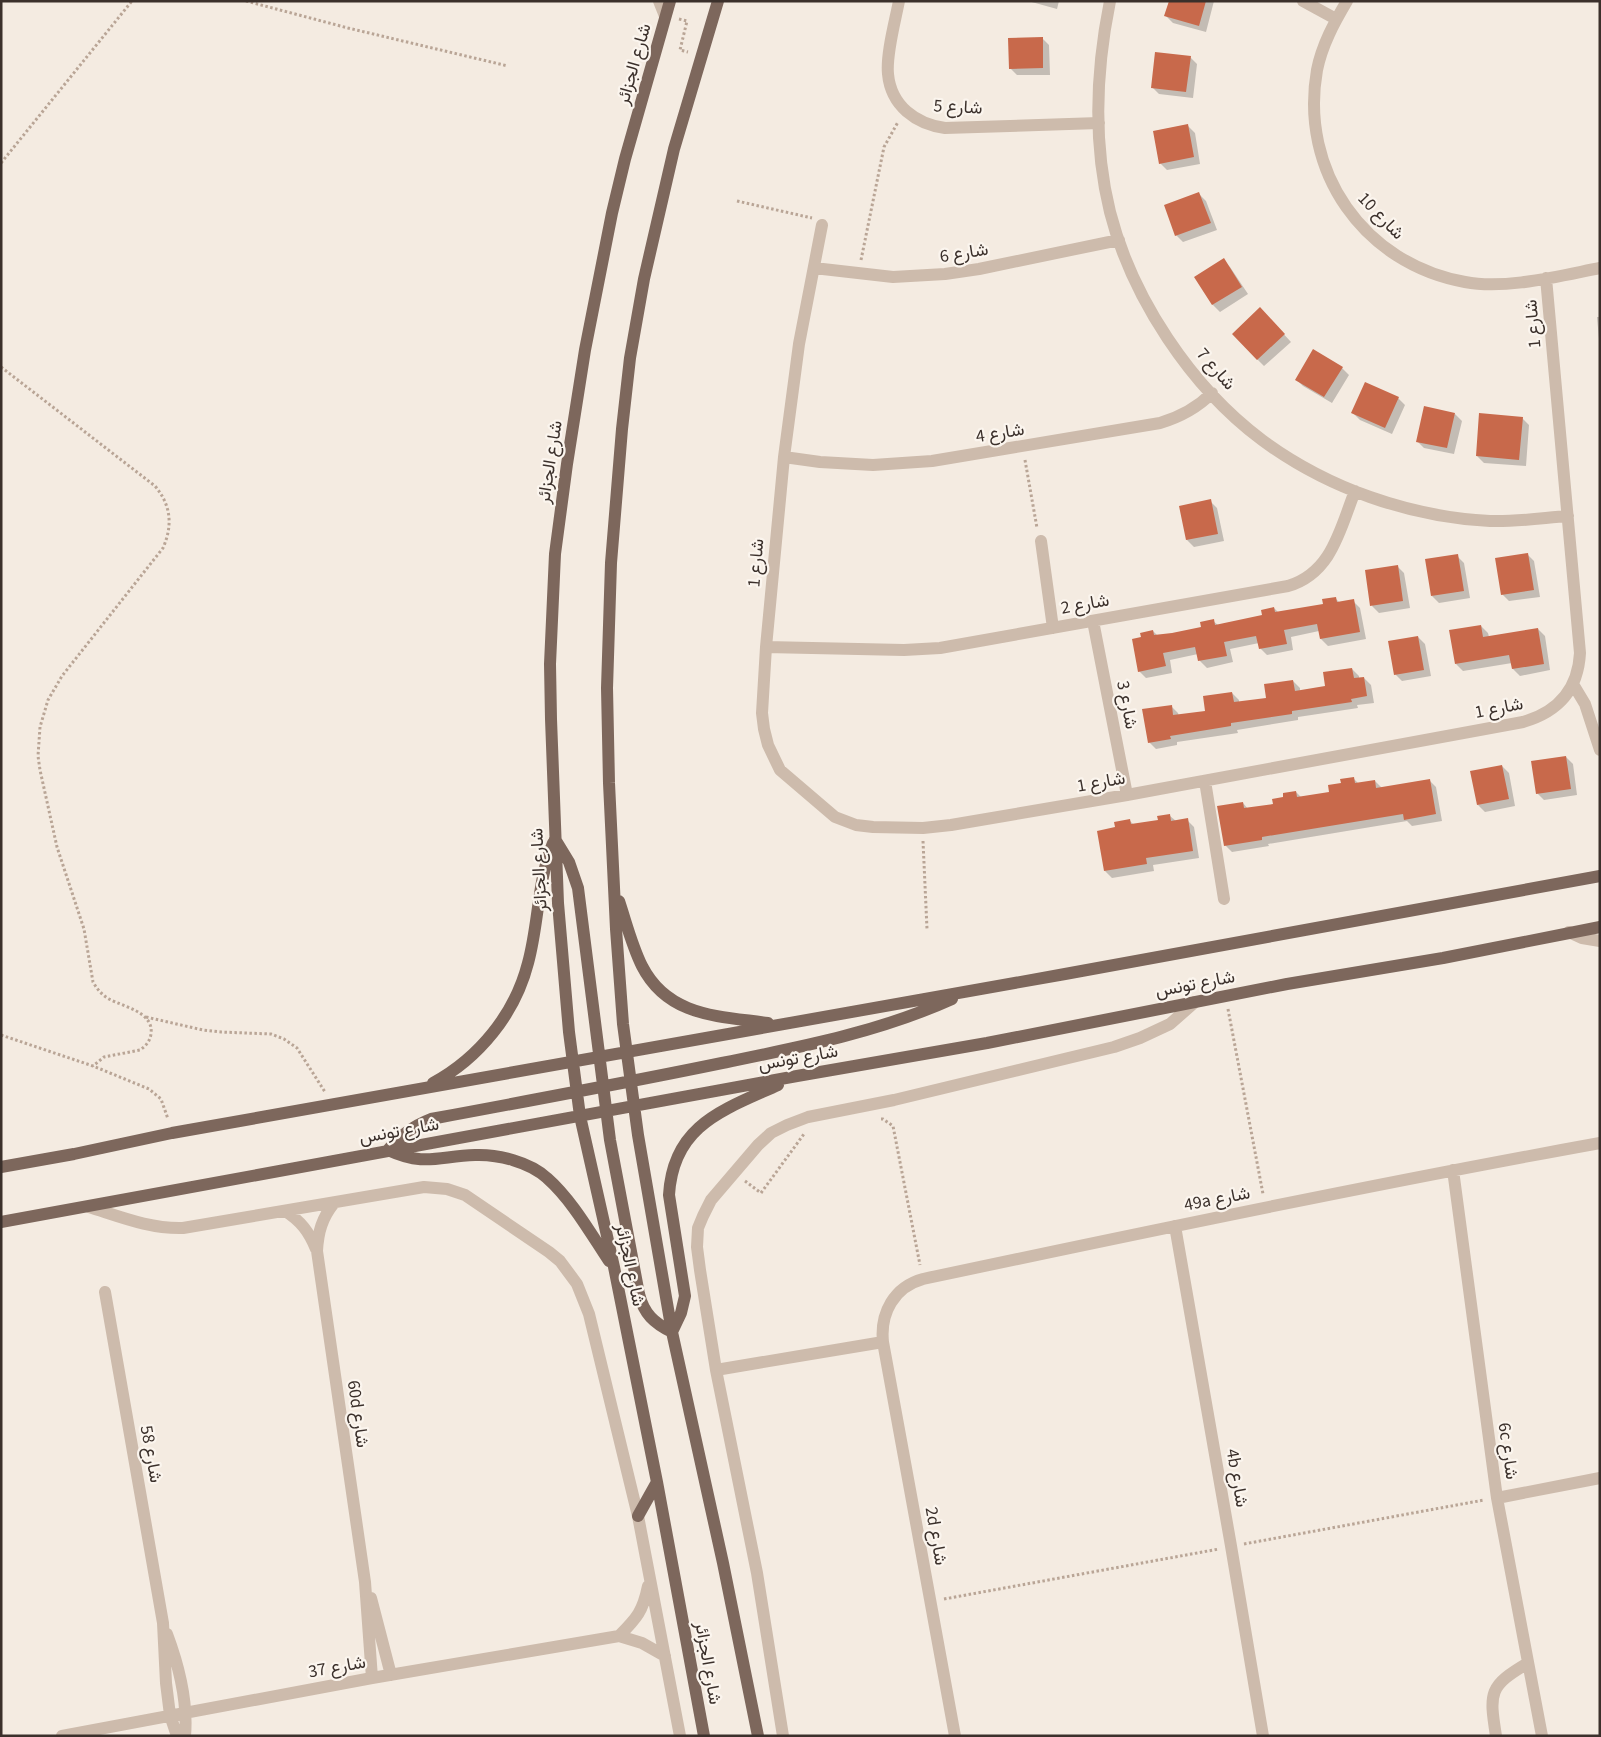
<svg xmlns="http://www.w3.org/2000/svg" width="1601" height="1737" viewBox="0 0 1601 1737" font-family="'Source Sans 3',Vazirmatn,sans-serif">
	<rect width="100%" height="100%" fill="#f4ebe1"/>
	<path fill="#0003" d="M1028 1H1059L1057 9Z
		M1170 1H1214L1206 32 1173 23 1166 16Z
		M1042 38 1049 45 1050 75H1017L1010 68Z
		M1190 57 1197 64 1193 98 1159 94 1152 87Z
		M1188 126 1195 133 1200 164 1167 170 1160 163Z
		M1199 194 1206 201 1217 230 1183 242 1176 235Z
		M1223 260 1230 267 1248 294 1220 312 1213 305 1196 277Z
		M1267 316 1291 342 1264 366 1257 359Z
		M1597 317H1600V350Z
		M1342 368 1349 375 1332 403 1303 386 1296 379Z
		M1398 398 1405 405 1392 434 1360 420 1353 413Z
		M1455 414 1462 421 1454 454 1424 448 1417 441Z
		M1522 418 1529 425 1526 466 1484 463 1477 456Z
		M1210 501 1217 508 1224 541 1194 547 1187 540 1180 507Z
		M1527 554 1534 561 1540 597 1509 601 1502 594Z
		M1457 556 1464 563 1470 598 1439 603 1432 596Z
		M1397 566 1404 573 1410 608 1379 613 1372 606Z
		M1335 598 1340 603 1353 601 1360 608 1366 639 1328 646 1321 639 1319 631 1291 637 1293 650 1267 655 1260 648 1259 643 1230 649 1233 662 1207 668 1200 661 1198 654 1170 660 1172 673 1146 678 1139 671 1142 638 1153 631 1158 636 1203 628 1213 621 1218 625 1263 616 1274 608 1279 613 1325 605Z
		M1481 626 1488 633 1489 637 1538 629 1545 636 1550 670 1520 676 1513 669 1512 663 1463 671 1456 664Z
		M1418 637 1425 644 1431 676 1402 681 1395 674Z
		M1352 669 1359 676V679L1364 678 1371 685 1374 703 1357 705 1358 708 1298 717V720L1237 730 1238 733 1177 742V745L1156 749 1149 742 1171 706 1178 713 1179 716 1206 712 1232 693 1239 700V703L1267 699 1293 681 1300 688V691L1326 687Z
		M1566 757 1573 764 1577 795 1544 800 1537 793Z
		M1502 766 1509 773 1515 806 1485 812 1478 805Z
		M1353 778 1359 784 1375 781 1382 788 1429 780 1436 787 1442 821 1412 826 1407 821 1268 844 1269 846 1232 852 1225 845 1243 803 1248 809 1275 805 1296 792 1301 797 1330 793Z
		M1170 816 1176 821 1187 820 1194 827 1199 858 1153 865 1154 871 1112 878 1105 871 1117 828 1130 821 1134 825 1159 821Z"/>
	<path fill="#c8694b" d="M1169 1H1206L1199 26 1164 16Z
		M1043 37V68L1009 69 1008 38Z
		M1155 52 1191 56 1186 92 1151 88Z
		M1188 124 1194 157 1159 164 1153 131Z
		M1199 192 1211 223 1175 236 1164 205Z
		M1224 258 1242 287 1212 305 1194 277Z
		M1260 307 1285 334 1257 360 1232 334Z
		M1313 349 1343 367 1324 397 1295 380Z
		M1365 382 1399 397 1385 428 1351 413Z
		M1424 406 1455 413 1447 448 1416 442Z
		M1479 413 1523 417 1519 460 1476 456Z
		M1211 499 1218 534 1186 540 1179 506Z
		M1528 553 1534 590 1501 595 1495 558Z
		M1458 554 1464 591 1431 596 1425 559Z
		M1398 565 1403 601 1370 606 1365 570Z
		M1336 597 1337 602 1354 599 1360 632 1320 639 1317 624 1284 630 1287 644 1259 649 1256 636 1224 642 1227 656 1198 661 1195 647 1163 653 1166 666 1138 672 1132 639 1141 637 1140 633 1153 630 1154 635 1172 633 1201 627 1200 622 1214 619 1215 625 1262 615 1261 610 1274 607 1275 612 1323 604 1322 599Z
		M1481 625 1483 637 1538 628 1544 664 1512 669 1509 655 1455 664 1449 630Z
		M1418 636 1424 670 1394 675 1388 641Z
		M1352 668 1354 678 1364 677 1367 696 1351 699 1352 702 1292 711V714L1231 723V726L1170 736 1171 739 1148 743 1142 709 1172 705 1173 715 1205 711 1203 696 1232 692 1234 702 1266 698 1264 684 1293 680 1295 691 1325 686 1323 672Z
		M1566 756 1571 789 1536 794 1531 761Z
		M1502 765 1509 799 1477 805 1470 771Z
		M1354 777 1355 783 1375 780 1376 788 1430 779 1436 814 1404 820 1403 814 1262 837V840L1224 846 1217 806 1243 802 1244 808 1273 804 1272 799 1283 797V793L1296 791 1297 797 1329 792 1328 785 1341 783 1340 779Z
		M1170 814 1171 821 1188 818 1193 851 1146 858 1147 864 1104 871 1097 831 1115 827 1114 822 1130 819 1131 824 1158 820 1157 816Z"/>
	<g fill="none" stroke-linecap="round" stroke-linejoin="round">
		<path stroke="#b9a596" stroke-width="3" stroke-dasharray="2.5 2.5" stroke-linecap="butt" d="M246 1 348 28 508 66
			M679 19 687 21 680 50 688 52
			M1 163 132 1
			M737 201 812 218
			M861 260 884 147 898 122
			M1 367 155 486C171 505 173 525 163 548L62 676 48 700 40 727 38 756 40 770 57 847 84 929 93 982C97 989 102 995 109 999 124 1007 154 1012 151 1034 150 1041 146 1046 140 1050L104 1057 93 1066
			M1025 460 1037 528
			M923 841 927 929
			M1228 1009 1263 1194
			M146 1017 203 1030 221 1032 271 1034 284 1039 297 1048 325 1092
			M1 1035 93 1066 149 1089 161 1099 168 1119
			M881 1119H883L893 1126 920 1265
			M745 1181 761 1193 804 1134
			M1244 1544 1484 1500
			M944 1599 1219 1549"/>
		<path stroke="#cdbbac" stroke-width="12" d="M659 1 665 16
			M899 1C895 22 886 54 888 74 891 106 916 124 945 128L1099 123
			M1110 1C1096 70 1093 143 1110 212 1132 298 1191 387 1262 440 1327 488 1409 517 1490 521 1515 522 1542 518 1568 516
			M1303 1 1336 19
			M1347 1C1334 23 1322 45 1317 70 1299 171 1364 264 1465 282 1505 290 1559 276 1600 268
			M822 225 799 344 784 457 766 647 762 713 764 729 768 745 780 770 835 817 856 825 873 827 923 828 951 825 1127 795 1523 722C1558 712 1578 690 1580 653L1546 278
			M814 268 893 277 945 274 979 269 1119 240
			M784 457 820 462 873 465 932 461 1160 423C1180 417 1197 408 1212 393
			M1041 541 1053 628
			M1093 621 1127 795
			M766 647 904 650 940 648 1288 586C1332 573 1340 529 1355 491
			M1573 684 1585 704 1600 750
			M1205 781 1224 899
			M1569 932 1582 938 1600 941
			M1453 1170 1497 1498 1542 1736
			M334 1203C322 1218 318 1232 317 1251L365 1582 372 1678
			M89 1207C121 1217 150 1229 183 1228L424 1187 447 1189 465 1195 549 1252 560 1261 577 1284 589 1314 638 1516 680 1736
			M285 1211C301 1221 309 1232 316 1249
			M1175 1226 1231 1546 1263 1736
			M105 1292 163 1623 166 1683 170 1715 177 1736
			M716 1370 883 1342
			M1497 1498 1600 1478
			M371 1598 391 1675
			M167 1634C179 1666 188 1702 185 1736
			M619 1636C637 1618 643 1611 648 1586
			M62 1736 372 1678 619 1636 642 1643 665 1656
			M783 1736 757 1573 716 1370 700 1270 697 1247 698 1228 703 1216 711 1200 758 1145 771 1133 787 1125 808 1117 894 1100 1114 1047 1140 1038 1170 1024 1195 1002
			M955 1736 883 1342C880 1313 894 1287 923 1279 1148 1231 1373 1184 1600 1143
			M1496 1736C1489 1692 1489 1686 1528 1663"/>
		<path stroke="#7d675c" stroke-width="12" d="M670 1 625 159 612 213 585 350 567 464 555 554 550 664 551 719 558 903 569 1032 580 1116 614 1267 657 1482 704 1736
			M718 1 674 149 644 279 630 358 622 429 611 563 607 688 609 783 616 929 623 1024 638 1135 672 1332 723 1563 758 1736
			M555 839 569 862 578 888 610 1140 639 1294C644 1314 654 1323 672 1332
			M619 901C626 922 632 946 642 966 668 1017 719 1016 768 1023
			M433 1083C479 1058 515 1014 528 963 539 923 537 882 553 843
			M388 1150C400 1135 413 1126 431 1119 528 1101 625 1083 722 1063 801 1047 879 1032 952 999
			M388 1150C425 1167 439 1156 475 1155 498 1154 530 1162 547 1178 572 1200 591 1234 609 1261
			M1 1167 74 1154 172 1133 1065 974 1600 876
			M1 1222 797 1076 987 1043 1287 984 1443 958 1600 927
			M672 1332 681 1313 685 1296 669 1195C673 1125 723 1110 778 1085
			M638 1516 657 1482"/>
	</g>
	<g text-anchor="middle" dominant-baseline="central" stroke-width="4.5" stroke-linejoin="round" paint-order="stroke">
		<g font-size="18" fill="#3b302b" stroke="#fbf5ee">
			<text transform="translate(634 64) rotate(-74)">شارع الجزائر</text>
			<text transform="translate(958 107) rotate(3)">شارع 5</text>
			<text transform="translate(1381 216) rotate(46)">شارع 10</text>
			<text transform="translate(964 253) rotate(-9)">شارع 6</text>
			<text transform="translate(1533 324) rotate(-95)">شارع 1</text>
			<text transform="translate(1216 369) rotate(49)">شارع 7</text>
			<text transform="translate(1000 433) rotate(-9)">شارع 4</text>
			<text transform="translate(550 462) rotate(-81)">شارع الجزائر</text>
			<text transform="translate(756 563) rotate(-85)">شارع 1</text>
			<text transform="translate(1085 604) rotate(-10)">شارع 2</text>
			<text transform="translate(1127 705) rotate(79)">شارع 3</text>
			<text transform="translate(1499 708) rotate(-11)">شارع 1</text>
			<text transform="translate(1101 782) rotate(-10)">شارع 1</text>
			<text transform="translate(539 870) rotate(-93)">شارع الجزائر</text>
			<text transform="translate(1195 984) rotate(-11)">شارع تونس</text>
			<text transform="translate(798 1058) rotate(-10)">شارع تونس</text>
			<text transform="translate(399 1131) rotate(-10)">شارع تونس</text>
			<text transform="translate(1217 1199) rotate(-11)">49a شارع</text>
			<text transform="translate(630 1265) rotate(78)">شارع الجزائر</text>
			<text transform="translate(358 1414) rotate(82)">60d شارع</text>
			<text transform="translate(1508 1451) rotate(82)">6c شارع</text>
			<text transform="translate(151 1454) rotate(80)">شارع 58</text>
			<text transform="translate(1237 1478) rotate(80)">4b شارع</text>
			<text transform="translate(936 1536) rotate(80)">2d شارع</text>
			<text transform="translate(708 1663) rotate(80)">شارع الجزائر</text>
			<text transform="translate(337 1667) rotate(-10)">شارع 37</text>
		</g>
	</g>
	<rect width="1601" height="1737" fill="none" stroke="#3b302b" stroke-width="5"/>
</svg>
